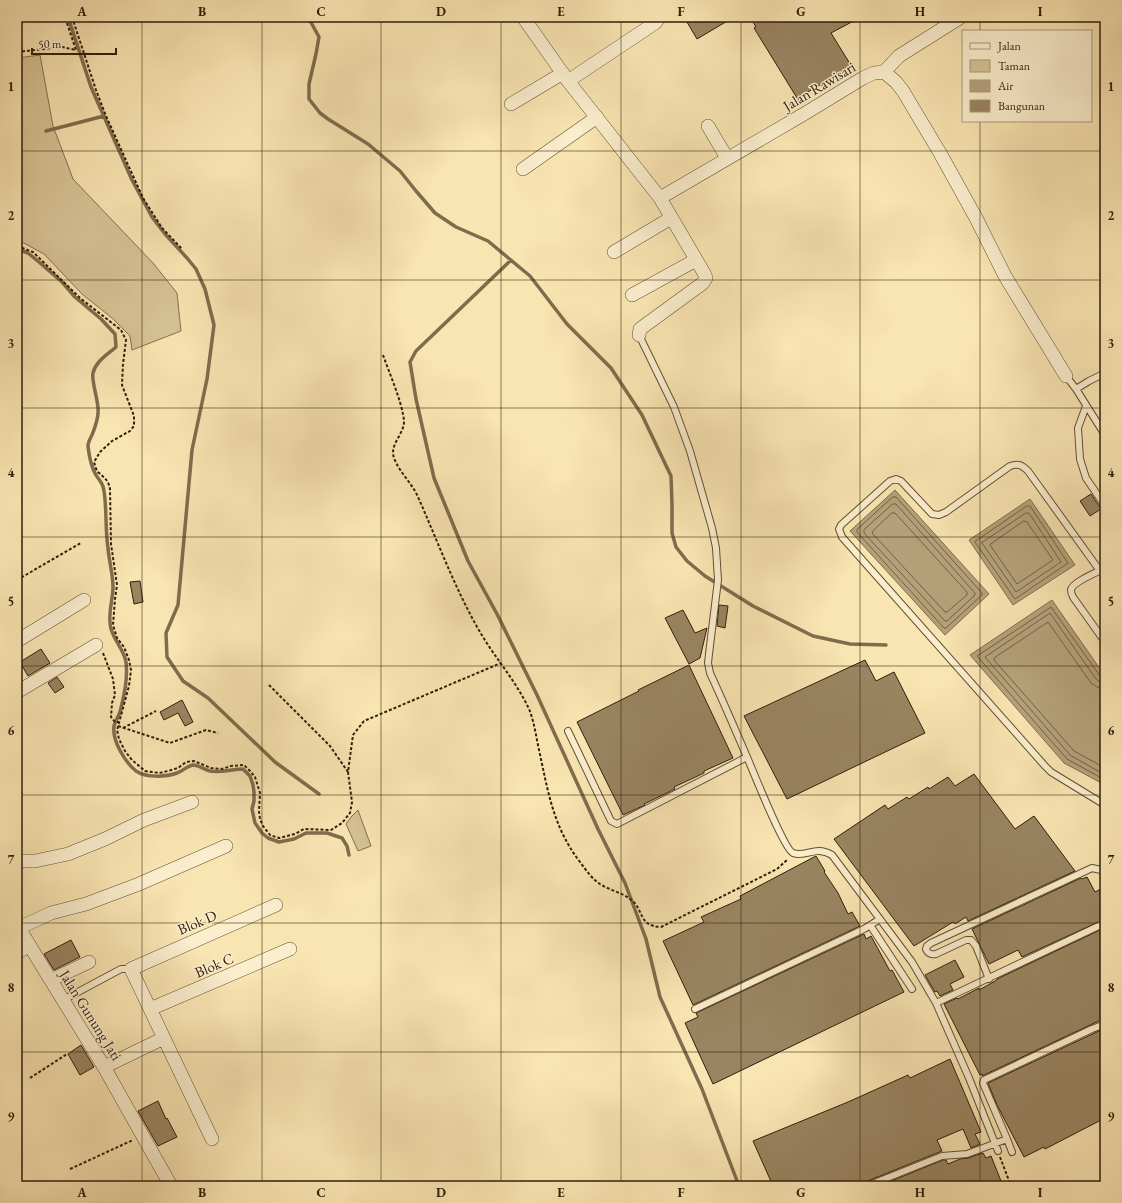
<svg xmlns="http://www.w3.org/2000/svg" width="1122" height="1203" viewBox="0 0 1122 1203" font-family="'EB Garamond',serif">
	<rect width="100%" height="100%" fill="#f9e5b2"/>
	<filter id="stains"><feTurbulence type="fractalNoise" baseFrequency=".005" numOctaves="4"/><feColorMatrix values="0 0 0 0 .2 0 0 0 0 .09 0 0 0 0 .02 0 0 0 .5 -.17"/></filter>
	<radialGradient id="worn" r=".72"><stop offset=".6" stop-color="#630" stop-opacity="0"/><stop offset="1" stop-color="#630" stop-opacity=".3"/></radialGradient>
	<path fill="#d7c395" stroke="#847050" d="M40 55 53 126 73 179 153 263 177 293 181 331 132 350 130 336 112 318 82 294 44 254 20 241H17V58Z
		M358 810 371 846 358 851 346 824 351 817Z"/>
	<path fill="#b5a179" stroke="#806c4d" d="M895 490 989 594 945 635 850 531Z
		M1030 499 1075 565 1013 605 969 540Z
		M1052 600 1105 676V785L1064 763 970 655Z"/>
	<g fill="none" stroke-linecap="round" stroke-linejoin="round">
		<path stroke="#725f42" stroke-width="1" d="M893 497H896L982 593V595L946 628H944L857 532V530Z
			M893 504H896L975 593V595L947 621H945L864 533V530Z
			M1027 506H1030L1068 563 1015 599 975 542Z
			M892 513H895L967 592V595L947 612H945L872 533 873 531Z
			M1026 513H1029L1061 562 1016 592 982 543Z
			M1024 521 1027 522 1053 560 1017 584 990 545Z
			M1105 678 1100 676 1051 607 977 656 1067 759 1105 780
			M1105 683 1100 682 1096 679 1050 613 985 657 1070 755 1105 775
			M1105 689 1097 687 1091 683 1048 622 994 658V660L1074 751 1105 768"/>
		<path stroke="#806c4d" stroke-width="3.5" d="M68 17 91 87 132 180 152 217 165 234 187 258 196 269 205 289 214 325 207 379 192 450 178 605 166 633 167 657 183 681 208 698 275 762 319 794
			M308 17 319 37 316 54 309 84V99L320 113 328 119 368 144 400 171 416 191 435 213 456 227 488 241 530 276 567 324 611 368 642 415 671 476 672 505V533L676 547 687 561 705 576 753 606 813 636 850 644 886 645
			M46 131 104 116
			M17 249 28 253 39 262 62 282 75 297 101 319 115 334 116 347C107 355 96 361 93 373 91 379 98 400 98 409 99 418 95 427 92 435 90 439 88 442 88 446 89 455 91 467 96 475 100 482 103 482 104 491 107 510 105 529 108 548 109 561 113 574 113 587 113 601 107 614 111 629 114 640 124 650 126 662 128 679 124 696 120 712 118 717 115 722 114 726 112 741 125 762 136 771 146 778 166 777 177 773 183 771 187 766 193 765 199 765 205 770 210 771 222 773 232 769 243 769L250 776 253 785 254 792V801L252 809 255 823 262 833 268 838 279 842 294 839 306 833H327L342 838 347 846 349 855
			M511 260 416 351 410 362 416 399 434 478 468 561 497 614 537 695 598 829 625 883 646 939 660 997 702 1089 739 1186"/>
	</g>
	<path fill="#998561" stroke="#301d0a" d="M684 17H734L697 39Z
		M750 17H861L831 33 852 67 797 98 754 28 756 27Z
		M1091 494 1101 509 1090 516 1080 501Z
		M140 581 143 602 134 604 130 582Z
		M719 605 728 606 725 628 717 626Z
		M683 610 695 633 707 628 700 658 689 664 665 618Z
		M41 649 50 663 28 676 20 662Z
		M865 660 876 681 894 672 925 733 787 799 744 716Z
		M689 665 733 758 704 771V773L674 787 675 789 644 804 645 805 623 815 577 722 639 691 638 690Z
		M57 677 64 687 55 693 48 683Z
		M182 700 193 722 185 726 178 713 164 720 160 712Z
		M974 774 1015 829 1034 816 1075 871 968 921 966 917 955 924 953 922 914 946 834 839 885 805 888 809 907 797 909 799 928 787 929 789 948 777 955 786Z
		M816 856 825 871 824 872 838 893 848 914 852 912 860 926 693 1005 663 941 704 922 701 917 741 899 740 896Z
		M1087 877 1095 892 1105 887V919L1022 957 1018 950 989 964 972 929 1081 878 1082 879Z
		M1102 929 1105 935V1018L982 1076V1074L980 1075 944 1004 957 998 958 999 979 988V990L997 980V979Z
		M864 934 866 939 871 936 890 971 892 970 904 992 713 1084 685 1023 698 1017 696 1013Z
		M71 940 80 957 54 970 44 954Z
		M955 960 964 977 950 984 953 990 940 996 937 991 935 992 925 975Z
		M1101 1030 1105 1037V1118L1045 1149 1044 1147 1024 1157 997 1105 988 1083Z
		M81 1045 94 1067 80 1075 68 1054Z
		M950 1059 981 1132 975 1134 980 1144 971 1148 963 1129 937 1140 942 1151 865 1182 863 1186H773L753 1141 848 1102 908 1075 910 1078Z
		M158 1101 166 1119 167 1118 177 1137 158 1146 138 1111Z
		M983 1153 986 1158 991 1156 1003 1186H879L943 1160H946L948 1164 960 1159 968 1158Z"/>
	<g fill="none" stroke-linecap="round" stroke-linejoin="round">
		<defs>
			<path id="service" d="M639 335 674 407 690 451 712 528 716 548 718 580 709 654 708 663 710 673C723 701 735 729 747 757 753 771 784 849 793 853 806 858 815 845 832 855L912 962 936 1003 969 1078 998 1151
				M1066 376 1076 389 1105 435
				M1076 389 1089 381 1105 373
				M1086 406 1078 428 1080 459 1086 478 1105 506
				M1105 568C1098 572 1072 582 1071 590 1071 592 1072 595 1073 597L1105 642
				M1100 571 1028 471C1022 465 1018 463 1010 466L946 512 939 515 932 514 901 481 896 479 890 481 841 525 839 529 842 537 1045 766 1051 772 1105 805
				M568 731 611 821 617 824 747 757
				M870 925 912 989
				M989 979 976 946 971 940H966L936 954C931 955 928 954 926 949L927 946 931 943 1092 868 1101 870 1105 874
				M63 1000 121 969H131
				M936 1003 1105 923
				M695 1009 864 929 880 919
				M1007 1139 1012 1152
				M867 1186 942 1156 967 1154 1007 1139 983 1083 984 1080 1092 1029 1105 1024"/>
			<path id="minor" d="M523 17 568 81 660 198 804 114 863 78 874 73 884 72 896 82 903 91 940 153 976 218 1005 276 1066 376
				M884 72 899 56 961 17
				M568 81 655 23 658 19V17
				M511 104 563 73
				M708 126 727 158
				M523 169 597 117
				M614 252 671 218
				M632 295 696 260
				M639 335 640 329 703 283 706 278 704 273 660 198
				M17 641 84 600
				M17 692 96 645
				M17 864 22 861H35L68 854 105 839 144 820 192 802
				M17 925 104 1067 171 1186
				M19 928 51 913 86 904 139 884 226 846
				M17 953 29 945
				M51 980 89 962
				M150 1009 290 949
				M104 1067 164 1038
				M212 1139 131 969 276 905"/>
		</defs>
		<use href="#service" stroke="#624f34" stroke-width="8"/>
		<use href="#minor" stroke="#624f34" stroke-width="14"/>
		<path stroke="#301d0a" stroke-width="2" stroke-dasharray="3 2" stroke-linecap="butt" d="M72 17 96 90 106 116 143 198 162 228 182 249
			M17 52 62 47 76 50 65 17
			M17 246 33 252 80 298 121 330 126 340 123 364 122 385 134 416V426L130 431 112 441 100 452 94 462C95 466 96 470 98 472 105 479 108 479 110 489L111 544 117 585 115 599 113 625 117 638 124 647 129 660 131 670 129 686 117 730 119 739 125 751 132 760 145 771 159 773 168 771 178 768 186 762 194 761 211 768 222 769 231 766 244 765 250 771 255 777 260 793 259 811 260 819 263 826 270 835 279 838 295 834 304 829 331 830 342 823 350 813 352 802 348 772 353 735 364 721 501 663
			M383 355C390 375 401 399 404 420 405 434 389 444 394 458 399 472 412 483 418 497 438 542 455 589 480 632 495 658 516 681 529 709 534 721 536 736 539 750 548 791 553 827 580 862 586 870 592 879 600 884 609 890 623 893 630 899 645 909 637 926 661 927L777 869 787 860
			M17 580 81 543
			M103 653 113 679 115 695 112 703 111 717 115 722H119
			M269 685 330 746 348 772
			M118 726 170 743 206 730 218 733
			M123 728 156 711
			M30 1078 67 1054
			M1000 1157 1011 1186
			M70 1169 133 1140"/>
		<use href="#service" stroke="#fbeecd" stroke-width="6"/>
		<use href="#minor" stroke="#fbeecd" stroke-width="13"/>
	</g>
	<path fill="none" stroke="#301d0a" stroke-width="1" stroke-opacity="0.55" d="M142 17V1186M262 17V1186M381 17V1186M501 17V1186M621 17V1186M741 17V1186M860 17V1186M980 17V31M980 121V1186M17 151H1105M17 280H1105M17 408H1105M17 537H1105M17 666H1105M17 795H1105M17 923H1105M17 1052H1105"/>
	<g text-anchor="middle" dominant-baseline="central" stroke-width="3" stroke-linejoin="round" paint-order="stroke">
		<g font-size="15" fill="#301d0a" stroke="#fbeecd">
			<text transform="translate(819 86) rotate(-31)">Jalan Rawisari</text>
			<text transform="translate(197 922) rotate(-23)">Blok D</text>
			<text transform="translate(214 965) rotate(-23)">Blok C</text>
			<text transform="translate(91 1015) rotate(58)">Jalan Gunung Jati</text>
		</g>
	</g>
	<rect width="1122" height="1203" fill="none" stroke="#f9e5b2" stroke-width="44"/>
	<rect x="962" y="30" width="130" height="92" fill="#fbeecd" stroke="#aa9a7f"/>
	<rect x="970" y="43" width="20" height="6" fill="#fbeecd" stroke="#aa9a7f"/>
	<text x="998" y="50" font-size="12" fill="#301d0a">Jalan</text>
	<rect x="970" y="60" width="20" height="12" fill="#d7c395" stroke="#aa9a7f"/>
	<text x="998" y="70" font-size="12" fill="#301d0a">Taman</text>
	<rect x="970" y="80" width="20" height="12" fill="#b5a179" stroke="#aa9a7f"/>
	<text x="998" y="90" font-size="12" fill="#301d0a">Air</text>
	<rect x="970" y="100" width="20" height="12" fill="#998561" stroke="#aa9a7f"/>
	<text x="998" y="110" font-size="12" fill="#301d0a">Bangunan</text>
	<path d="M32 48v6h84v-6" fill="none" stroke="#301d0a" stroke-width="2"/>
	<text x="38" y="48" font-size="12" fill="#301d0a" stroke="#fbeecd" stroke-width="3" paint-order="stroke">50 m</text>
	<rect x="22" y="22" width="1078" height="1159" fill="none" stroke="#301d0a" stroke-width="1.5"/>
	<g font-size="13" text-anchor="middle" font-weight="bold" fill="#301d0a">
		<text x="82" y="16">A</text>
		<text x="202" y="16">B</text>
		<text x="321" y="16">C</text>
		<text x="441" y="16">D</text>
		<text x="561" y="16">E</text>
		<text x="681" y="16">F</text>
		<text x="801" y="16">G</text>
		<text x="920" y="16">H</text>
		<text x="1040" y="16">I</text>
		<text x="11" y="91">1</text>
		<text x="1111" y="91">1</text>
		<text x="11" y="220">2</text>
		<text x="1111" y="220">2</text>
		<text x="11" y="348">3</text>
		<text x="1111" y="348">3</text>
		<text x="11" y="477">4</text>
		<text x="1111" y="477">4</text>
		<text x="11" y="606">5</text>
		<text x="1111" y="606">5</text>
		<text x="11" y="735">6</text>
		<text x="1111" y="735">6</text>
		<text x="11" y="864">7</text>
		<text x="1111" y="864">7</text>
		<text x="11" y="992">8</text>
		<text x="1111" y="992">8</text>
		<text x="11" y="1121">9</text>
		<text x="1111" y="1121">9</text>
		<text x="82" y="1197">A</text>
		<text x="202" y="1197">B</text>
		<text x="321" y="1197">C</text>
		<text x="441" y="1197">D</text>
		<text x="561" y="1197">E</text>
		<text x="681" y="1197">F</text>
		<text x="801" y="1197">G</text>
		<text x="920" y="1197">H</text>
		<text x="1040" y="1197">I</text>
	</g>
	<rect width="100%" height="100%" filter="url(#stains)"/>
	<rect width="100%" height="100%" fill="url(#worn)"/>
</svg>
